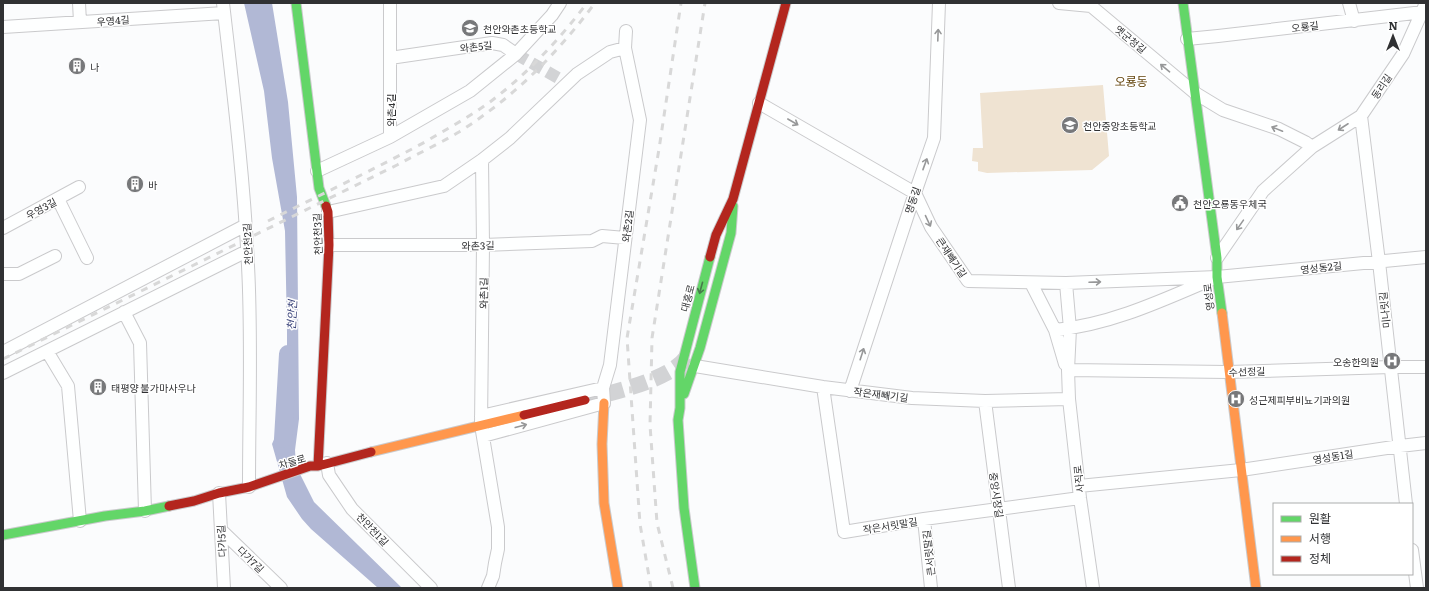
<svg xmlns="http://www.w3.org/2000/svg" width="1429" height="591" viewBox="0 0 1429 591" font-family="Literata,'Noto Sans KR',serif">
	<rect width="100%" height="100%" fill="#fbfcfd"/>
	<path fill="#efe3d2" d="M1103 85 1109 156 1092 170 987 173 978 171V162L972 161 973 148H983L980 93Z"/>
	<path fill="#b1b8d5" d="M244 3H272L288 102 297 197 299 419 295 450 296 466 314 502 402 588H378L311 529 302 519 287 497 272 444 287 409V332L285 231 272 158 264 91Z"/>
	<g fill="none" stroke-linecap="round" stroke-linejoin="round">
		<path stroke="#b1b8d5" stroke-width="18" d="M283 439 288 354"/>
		<path stroke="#d2d3d5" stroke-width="12" stroke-dasharray="12 6" stroke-linecap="butt" d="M516 54 567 83"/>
		<path stroke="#d2d3d5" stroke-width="16" stroke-dasharray="16 8" stroke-linecap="butt" d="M585 400C612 392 673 380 688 355"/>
		<defs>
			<path id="street" d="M79 3 80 22
				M223 3C233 90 244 178 248 266 252 339 249 413 249 487
				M1059 3 1091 6 1195 93 1223 110 1279 129 1305 142 1312 147
				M1349 3 1354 21
				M3 27 224 13
				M1187 39 1218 36 1423 12
				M390 58 492 43 503 45 516 54 552 15 560 3
				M759 103 915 193 931 227 968 281 1066 283 1217 277 1426 257
				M1361 116 1379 262 1406 504
				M390 137 470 91 516 54
				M482 160 483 245 481 425 498 527V549L495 563 493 576 488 588
				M317 171 390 137V3
				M58 199 87 258
				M328 212 444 186 482 160 510 138 577 74 610 52 625 48
				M3 228 79 187
				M329 245H483L592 241 602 236 625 238
				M1217 258 1263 191 1312 147 1361 116 1403 54 1426 3
				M3 274H19L55 256
				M1031 283 1055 330 1065 364
				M1066 283 1070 329 1068 370 1069 399 1080 498 1093 588
				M124 312 140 343 145 511
				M1055 330C1109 325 1161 301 1210 280
				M47 351 68 386 80 521
				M3 352 246 225
				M695 366 823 387 912 398 985 401 1069 399
				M1068 370 1228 372 1391 367H1426
				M3 373 247 251
				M823 387 844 532 924 519 1080 498
				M850 391 915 193 934 138 939 3
				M985 401 1009 588
				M481 416 603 388
				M483 436 604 403 603 388 610 365 640 120 625 48 626 31
				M327 463 329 475 352 509 431 588
				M1079 486 1241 470 1400 446 1426 443
				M219 493 224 588
				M924 519 931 588
				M221 530 281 588
				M1412 550 1417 588"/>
			<path id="fast" d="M296 3 319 188 326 206
				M1183 3 1217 258V277L1222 313
				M684 394 700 348 731 233 733 206
				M3 535 105 516 145 511 169 506
				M695 588 684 508 678 420 680 408V372L710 257"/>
			<path id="slow" d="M1222 313 1256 588
				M604 403 602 444 604 503 618 588
				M371 452 524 415"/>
			<path id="jam" d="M710 257 716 235 733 199 786 3
				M524 415 585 400
				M318 466 329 245 328 212 326 206
				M169 506 194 501 219 493 249 487 310 466H318L371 452"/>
		</defs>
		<use href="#street" stroke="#cacacc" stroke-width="14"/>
		<use href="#fast" stroke="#cacacc" stroke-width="11"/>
		<use href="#slow" stroke="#cacacc" stroke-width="11"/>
		<use href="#jam" stroke="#cacacc" stroke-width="11"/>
		<use href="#street" stroke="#feffff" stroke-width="12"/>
		<use href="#fast" stroke="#63d668" stroke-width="9"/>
		<use href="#slow" stroke="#ff974d" stroke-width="9"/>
		<use href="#jam" stroke="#b3261e" stroke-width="9"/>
		<path stroke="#d8d8d8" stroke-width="3" stroke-dasharray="7 7" stroke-linecap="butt" d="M268 221C320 195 373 170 425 142 447 129 469 117 490 102 527 74 559 40 587 3
			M3 359 397 165C417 154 439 144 459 132 514 97 556 55 595 3
			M651 588 640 524 627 338 659 149 681 3
			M673 588 657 523 650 425 652 338 705 3"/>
	</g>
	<defs><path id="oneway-shaft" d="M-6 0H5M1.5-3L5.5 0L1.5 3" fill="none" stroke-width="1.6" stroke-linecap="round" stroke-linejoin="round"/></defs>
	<g stroke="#979899">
		<use href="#oneway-shaft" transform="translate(938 35) rotate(-88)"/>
		<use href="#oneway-shaft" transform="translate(1165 68) rotate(-140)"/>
		<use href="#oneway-shaft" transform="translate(793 122) rotate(30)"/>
		<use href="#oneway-shaft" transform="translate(1343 127) rotate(147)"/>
		<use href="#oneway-shaft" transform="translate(1277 129) rotate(-158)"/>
		<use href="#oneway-shaft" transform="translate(925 164) rotate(-70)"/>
		<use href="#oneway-shaft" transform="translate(928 221) rotate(65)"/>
		<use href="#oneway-shaft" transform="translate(1240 225) rotate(125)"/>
		<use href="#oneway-shaft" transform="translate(1095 282) rotate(-2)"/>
		<use href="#oneway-shaft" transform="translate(862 354) rotate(-72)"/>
		<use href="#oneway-shaft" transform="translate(521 426) rotate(-15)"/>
	</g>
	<use stroke="#477b4b" href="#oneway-shaft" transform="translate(701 288) rotate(105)"/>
	<defs>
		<symbol id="school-disc" viewBox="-11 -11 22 22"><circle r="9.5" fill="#77787a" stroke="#fff"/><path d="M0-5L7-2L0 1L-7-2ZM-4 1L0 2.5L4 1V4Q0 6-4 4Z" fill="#fff"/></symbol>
		<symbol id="building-disc" viewBox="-11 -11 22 22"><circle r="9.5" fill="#77787a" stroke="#fff"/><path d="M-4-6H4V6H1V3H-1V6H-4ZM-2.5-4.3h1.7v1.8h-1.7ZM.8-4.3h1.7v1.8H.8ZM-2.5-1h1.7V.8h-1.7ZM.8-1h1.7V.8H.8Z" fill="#fff"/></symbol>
		<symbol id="civic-disc" viewBox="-11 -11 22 22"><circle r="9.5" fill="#77787a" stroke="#fff"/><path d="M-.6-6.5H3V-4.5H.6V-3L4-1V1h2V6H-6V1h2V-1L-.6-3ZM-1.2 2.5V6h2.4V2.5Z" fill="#fff"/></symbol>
		<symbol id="hospital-disc" viewBox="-11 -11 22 22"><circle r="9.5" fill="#77787a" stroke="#fff"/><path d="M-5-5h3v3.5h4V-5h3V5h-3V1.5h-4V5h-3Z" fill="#fff"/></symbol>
	</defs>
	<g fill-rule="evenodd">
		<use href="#school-disc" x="460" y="18" width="20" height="20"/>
		<use href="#building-disc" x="67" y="56" width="20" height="20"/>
		<use href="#school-disc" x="1060" y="115" width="20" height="20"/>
		<use href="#building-disc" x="125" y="174" width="20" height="20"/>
		<use href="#civic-disc" x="1170" y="193" width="20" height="20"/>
		<use href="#hospital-disc" x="1382" y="351" width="20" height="20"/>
		<use href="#building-disc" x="88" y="377" width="20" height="20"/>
		<use href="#hospital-disc" x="1226" y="389" width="20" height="20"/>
	</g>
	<g text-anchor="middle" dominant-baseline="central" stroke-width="3" stroke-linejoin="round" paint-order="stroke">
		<g font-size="10" fill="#303133" stroke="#fff">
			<text transform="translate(113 20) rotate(-4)">우영4길</text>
			<text transform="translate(1305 26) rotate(-7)">오룡길</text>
			<text transform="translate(1131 39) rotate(40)">옛군청길</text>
			<text transform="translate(476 46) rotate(-6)">와촌5길</text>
			<text transform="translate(1381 86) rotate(-56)">동리길</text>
			<text transform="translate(390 110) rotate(-90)">와촌4길</text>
			<text transform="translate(912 200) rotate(-71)">명동길</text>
			<text transform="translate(41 208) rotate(-28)">우영3길</text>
			<text transform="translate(627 226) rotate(-83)">와촌2길</text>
			<text transform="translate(317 234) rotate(-92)">천안천3길</text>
			<text transform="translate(247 244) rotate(-93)">천안천2길</text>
			<text transform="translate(478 245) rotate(-1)">와촌3길</text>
			<text transform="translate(952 257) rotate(56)">큰재빼기길</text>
			<text transform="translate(1321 267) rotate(-6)">영성동2길</text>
			<text transform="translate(483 293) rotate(-89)">와촌1길</text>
			<text transform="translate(1208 297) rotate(-97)">영성로</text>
			<text transform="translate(687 298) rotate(-75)">대흥로</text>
			<text transform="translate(1384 310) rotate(-96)">미나릿길</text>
			<text transform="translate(1247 371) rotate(-2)">수선정길</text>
			<text transform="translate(881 394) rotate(7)">작은재빼기길</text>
			<text transform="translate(1333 456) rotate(-9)">영성동1길</text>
			<text transform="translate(292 461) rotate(-17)">차돌로</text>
			<text transform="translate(1078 479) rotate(-96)">사직로</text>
			<text transform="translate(997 495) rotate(82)">중앙시장길</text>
			<text transform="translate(890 525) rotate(-9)">작은서릿말길</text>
			<text transform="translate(373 529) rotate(46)">천안천1길</text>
			<text transform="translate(221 541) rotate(-93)">다가5길</text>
			<text transform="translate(928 553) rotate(-96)">큰서릿말길</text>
			<text transform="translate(251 559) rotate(44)">다가7길</text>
		</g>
		<g font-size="10" fill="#303133" stroke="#fff" text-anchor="start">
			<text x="483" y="28">천안와촌초등학교</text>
			<text x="90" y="66">나</text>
			<text x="1083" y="125">천안중앙초등학교</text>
			<text x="148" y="184">바</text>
			<text x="1193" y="203">천안오룡동우체국</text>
			<text x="1379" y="361" text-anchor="end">오송한의원</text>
			<text x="111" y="387">태평양 불가마사우나</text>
			<text x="1249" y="399">성근제피부비뇨기과의원</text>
		</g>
		<g font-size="11" font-style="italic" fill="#3a437a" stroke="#fff">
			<text transform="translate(291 315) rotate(-87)">천안천</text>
		</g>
		<g font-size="12" fill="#62430b" stroke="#fff">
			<text x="1131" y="81">오룡동</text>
		</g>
	</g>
	<rect width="1429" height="591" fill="none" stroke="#303133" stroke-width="8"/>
	<rect x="1273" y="503" width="140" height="72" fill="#ffffff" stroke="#acadad"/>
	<rect x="1281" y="516" width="20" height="6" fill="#63d668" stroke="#acadad"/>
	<text x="1309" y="523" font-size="12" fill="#303133">원활</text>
	<rect x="1281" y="536" width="20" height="6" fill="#ff974d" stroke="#acadad"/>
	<text x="1309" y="543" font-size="12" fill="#303133">서행</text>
	<rect x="1281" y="556" width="20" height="6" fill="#b3261e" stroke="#acadad"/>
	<text x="1309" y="563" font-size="12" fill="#303133">정체</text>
	<g transform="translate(1393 36)" stroke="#ffffff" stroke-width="3" paint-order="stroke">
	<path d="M0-3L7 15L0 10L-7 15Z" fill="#303133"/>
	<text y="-6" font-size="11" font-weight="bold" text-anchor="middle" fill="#303133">N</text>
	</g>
</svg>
